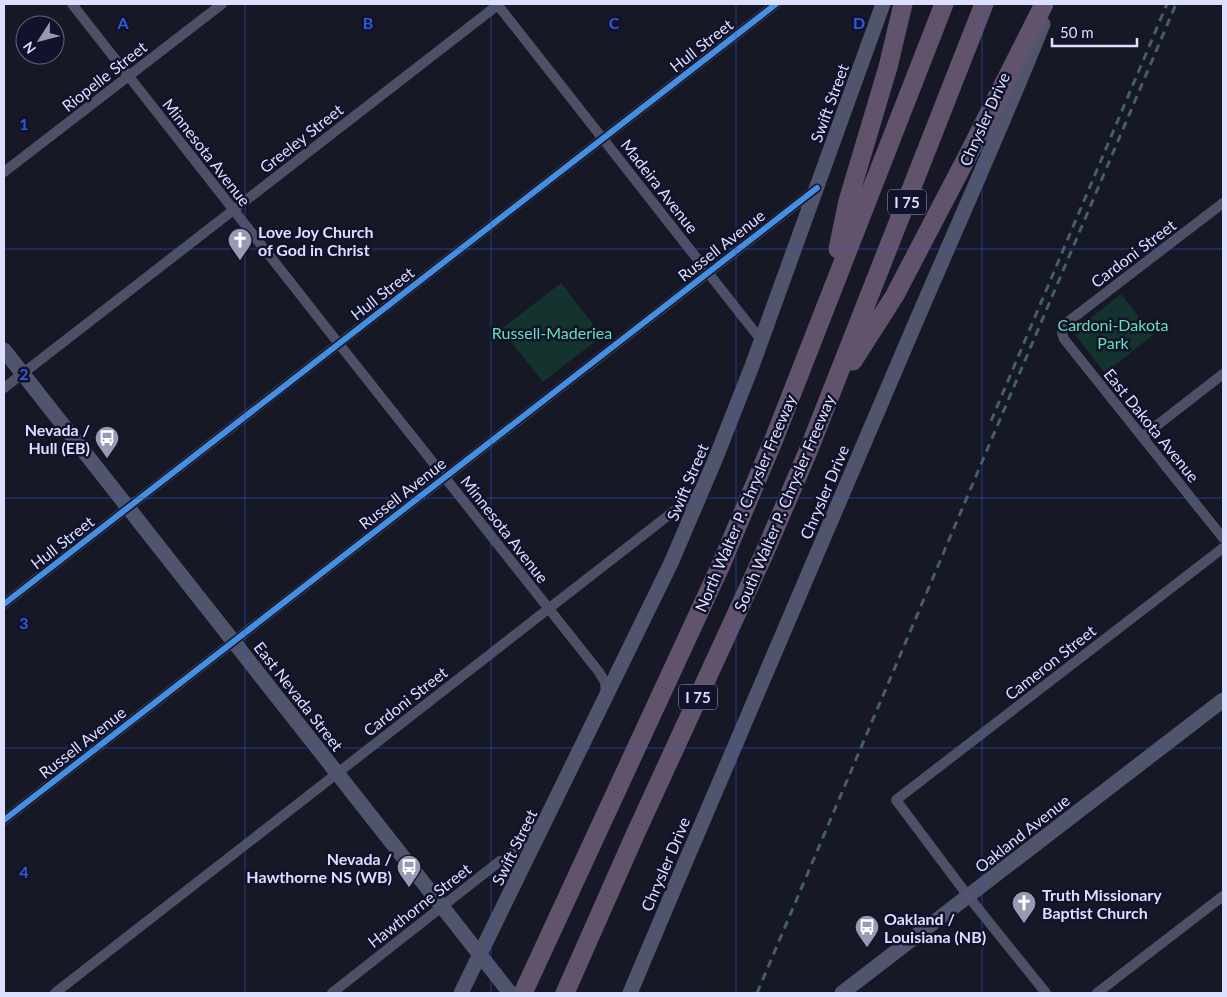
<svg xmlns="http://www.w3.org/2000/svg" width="1227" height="997" viewBox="0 0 1227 997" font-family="Lato,sans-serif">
	<rect width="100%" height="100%" fill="#171826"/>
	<path fill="#14322e" d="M561 283 602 336 543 382 501 329Z
		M1121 294 1153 335 1105 373 1073 332Z"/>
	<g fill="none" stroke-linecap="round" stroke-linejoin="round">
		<path stroke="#4d5067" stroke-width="10" d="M72 4 328 330 599 672 605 682 606 693
			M497 4 761 340
			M4 172 222 4
			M1223 203 1069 321C1063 327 1060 330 1064 339L1223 538
			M4 388 499 4
			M1142 437 1223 374
			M4 604 776 4
			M4 820 816 189
			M503 860 506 859 537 829
			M55 993 701 490
			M332 993 500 861C513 859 513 872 516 883
			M1046 993 968 896 896 800 1223 548
			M1097 993 1223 896"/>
		<path stroke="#50546c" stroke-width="15" d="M4 350 337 773 510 993
			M461 993 671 563 715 460 752 366 883 4
			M630 993C723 772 818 552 912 331 956 228 1002 127 1043 24
			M842 993 1223 700"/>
		<path stroke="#62536c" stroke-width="19" d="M838 249 848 201 888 67 903 4
			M853 361 895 295 967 157 1044 4
			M523 993 720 567 774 439 944 4
			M565 993 634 837 764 554 809 449 984 4"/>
		<path stroke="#445e6b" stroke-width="3" stroke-dasharray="8 6" stroke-linecap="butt" d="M991 421 1167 4
			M757 993 1176 4"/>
		<defs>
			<path id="cycleway" d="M4 604 776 4
				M4 820 817 188"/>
		</defs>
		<use href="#cycleway" stroke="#11122c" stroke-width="9"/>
		<use href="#cycleway" stroke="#468fdf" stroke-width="6"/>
	</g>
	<path fill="none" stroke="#305cdc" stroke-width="1" stroke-opacity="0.55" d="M245 4V993M491 4V993M736 4V993M982 4V993M4 249H1223M4 498H1223M4 748H1223"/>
	<defs>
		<symbol id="church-pin" viewBox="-11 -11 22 30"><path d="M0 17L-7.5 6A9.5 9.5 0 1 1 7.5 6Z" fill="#9899b3" stroke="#11122c"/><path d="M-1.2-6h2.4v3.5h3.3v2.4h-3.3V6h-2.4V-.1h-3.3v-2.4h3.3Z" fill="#fff"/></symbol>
		<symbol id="bus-pin" viewBox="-11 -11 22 30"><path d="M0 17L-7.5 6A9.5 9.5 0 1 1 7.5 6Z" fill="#9899b3" stroke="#11122c"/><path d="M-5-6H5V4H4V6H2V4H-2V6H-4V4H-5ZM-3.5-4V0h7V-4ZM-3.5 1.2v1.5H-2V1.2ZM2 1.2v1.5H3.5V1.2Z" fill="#fff"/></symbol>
	</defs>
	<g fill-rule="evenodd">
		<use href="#church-pin" x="226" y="226" width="28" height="38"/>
		<use href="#bus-pin" x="93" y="424" width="28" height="38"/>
		<use href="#bus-pin" x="395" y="853" width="28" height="38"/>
		<use href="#church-pin" x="1010" y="889" width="28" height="38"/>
		<use href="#bus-pin" x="853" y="913" width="28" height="38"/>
	</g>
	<g text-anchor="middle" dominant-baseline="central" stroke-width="5" stroke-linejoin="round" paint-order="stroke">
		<g fill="#11122c" stroke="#a0a2c0" stroke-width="1">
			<rect x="888" y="189.5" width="38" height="25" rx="4"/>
			<rect x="679" y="684.5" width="38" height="25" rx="4"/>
		</g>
		<g font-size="15" font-weight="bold" fill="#dddfff">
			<text x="907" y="202">I 75</text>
			<text x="698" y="697">I 75</text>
		</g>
		<g font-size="16" fill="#dddfff" stroke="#11122c">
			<text transform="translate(701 45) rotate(-38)">Hull Street</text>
			<text transform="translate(104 76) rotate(-38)">Riopelle Street</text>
			<text transform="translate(829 103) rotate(-70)">Swift Street</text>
			<text transform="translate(984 119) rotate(-66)">Chrysler Drive</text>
			<text transform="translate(301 138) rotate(-38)">Greeley Street</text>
			<text transform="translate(207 152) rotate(52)">Minnesota Avenue</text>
			<text transform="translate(660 186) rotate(52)">Madeira Avenue</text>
			<text transform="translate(721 245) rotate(-38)">Russell Avenue</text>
			<text transform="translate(1133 253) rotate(-37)">Cardoni Street</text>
			<text transform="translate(382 293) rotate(-38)">Hull Street</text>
			<text transform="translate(1152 425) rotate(51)">East Dakota Avenue</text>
			<text transform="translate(687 482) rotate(-67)">Swift Street</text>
			<text transform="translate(824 492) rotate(-67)">Chrysler Drive</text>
			<text transform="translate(402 493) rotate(-38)">Russell Avenue</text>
			<text transform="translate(745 503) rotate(-67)">North Walter P. Chrysler Freeway</text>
			<text transform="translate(784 503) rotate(-67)">South Walter P. Chrysler Freeway</text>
			<text transform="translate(505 529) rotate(52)">Minnesota Avenue</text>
			<text transform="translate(62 542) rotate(-38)">Hull Street</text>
			<text transform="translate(1050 662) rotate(-38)">Cameron Street</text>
			<text transform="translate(299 696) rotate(52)">East Nevada Street</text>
			<text transform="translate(405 701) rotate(-38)">Cardoni Street</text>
			<text transform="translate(82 742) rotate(-38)">Russell Avenue</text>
			<text transform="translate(1022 833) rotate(-38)">Oakland Avenue</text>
			<text transform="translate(514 847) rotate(-64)">Swift Street</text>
			<text transform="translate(665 864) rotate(-67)">Chrysler Drive</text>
			<text transform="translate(419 905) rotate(-38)">Hawthorne Street</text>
		</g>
		<g font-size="16" font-weight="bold" fill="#dddfff" stroke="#11122c" text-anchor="start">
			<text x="258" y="231">Love Joy Church<tspan x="258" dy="18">of God in Christ</tspan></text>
			<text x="90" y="429" text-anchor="end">Nevada /<tspan x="90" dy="18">Hull (EB)</tspan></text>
			<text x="392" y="858" text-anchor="end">Nevada /<tspan x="392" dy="18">Hawthorne NS (WB)</tspan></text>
			<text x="1042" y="894">Truth Missionary<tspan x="1042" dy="18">Baptist Church</tspan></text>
			<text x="884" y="918">Oakland /<tspan x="884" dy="18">Louisiana (NB)</tspan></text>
		</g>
		<g font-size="16" fill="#67e1ad" stroke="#11122c">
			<text x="1113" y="324">Cardoni-Dakota<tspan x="1113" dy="18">Park</tspan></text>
			<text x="552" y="332">Russell-Maderiea</text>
		</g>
	</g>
	<g font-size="16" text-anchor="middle" font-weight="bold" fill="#305cdc" stroke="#11122c" stroke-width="5" stroke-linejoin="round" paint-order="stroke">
		<text x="123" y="29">A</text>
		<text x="368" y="29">B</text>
		<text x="614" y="29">C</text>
		<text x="859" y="29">D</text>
		<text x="24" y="130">1</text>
		<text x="24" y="380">2</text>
		<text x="24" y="629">3</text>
		<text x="24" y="878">4</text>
	</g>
	<rect width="1227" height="997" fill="none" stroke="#dddfff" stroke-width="10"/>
	<g transform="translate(40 40) rotate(234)"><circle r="24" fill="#11122c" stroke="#636480"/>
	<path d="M0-4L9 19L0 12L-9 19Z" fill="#9899b3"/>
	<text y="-8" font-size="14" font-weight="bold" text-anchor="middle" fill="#dddfff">N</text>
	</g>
	<path d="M1052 38v8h85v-8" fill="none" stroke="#dddfff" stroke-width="2.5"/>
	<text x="1060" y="38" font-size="15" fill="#dddfff" stroke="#11122c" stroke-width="4" paint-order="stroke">50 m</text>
</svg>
